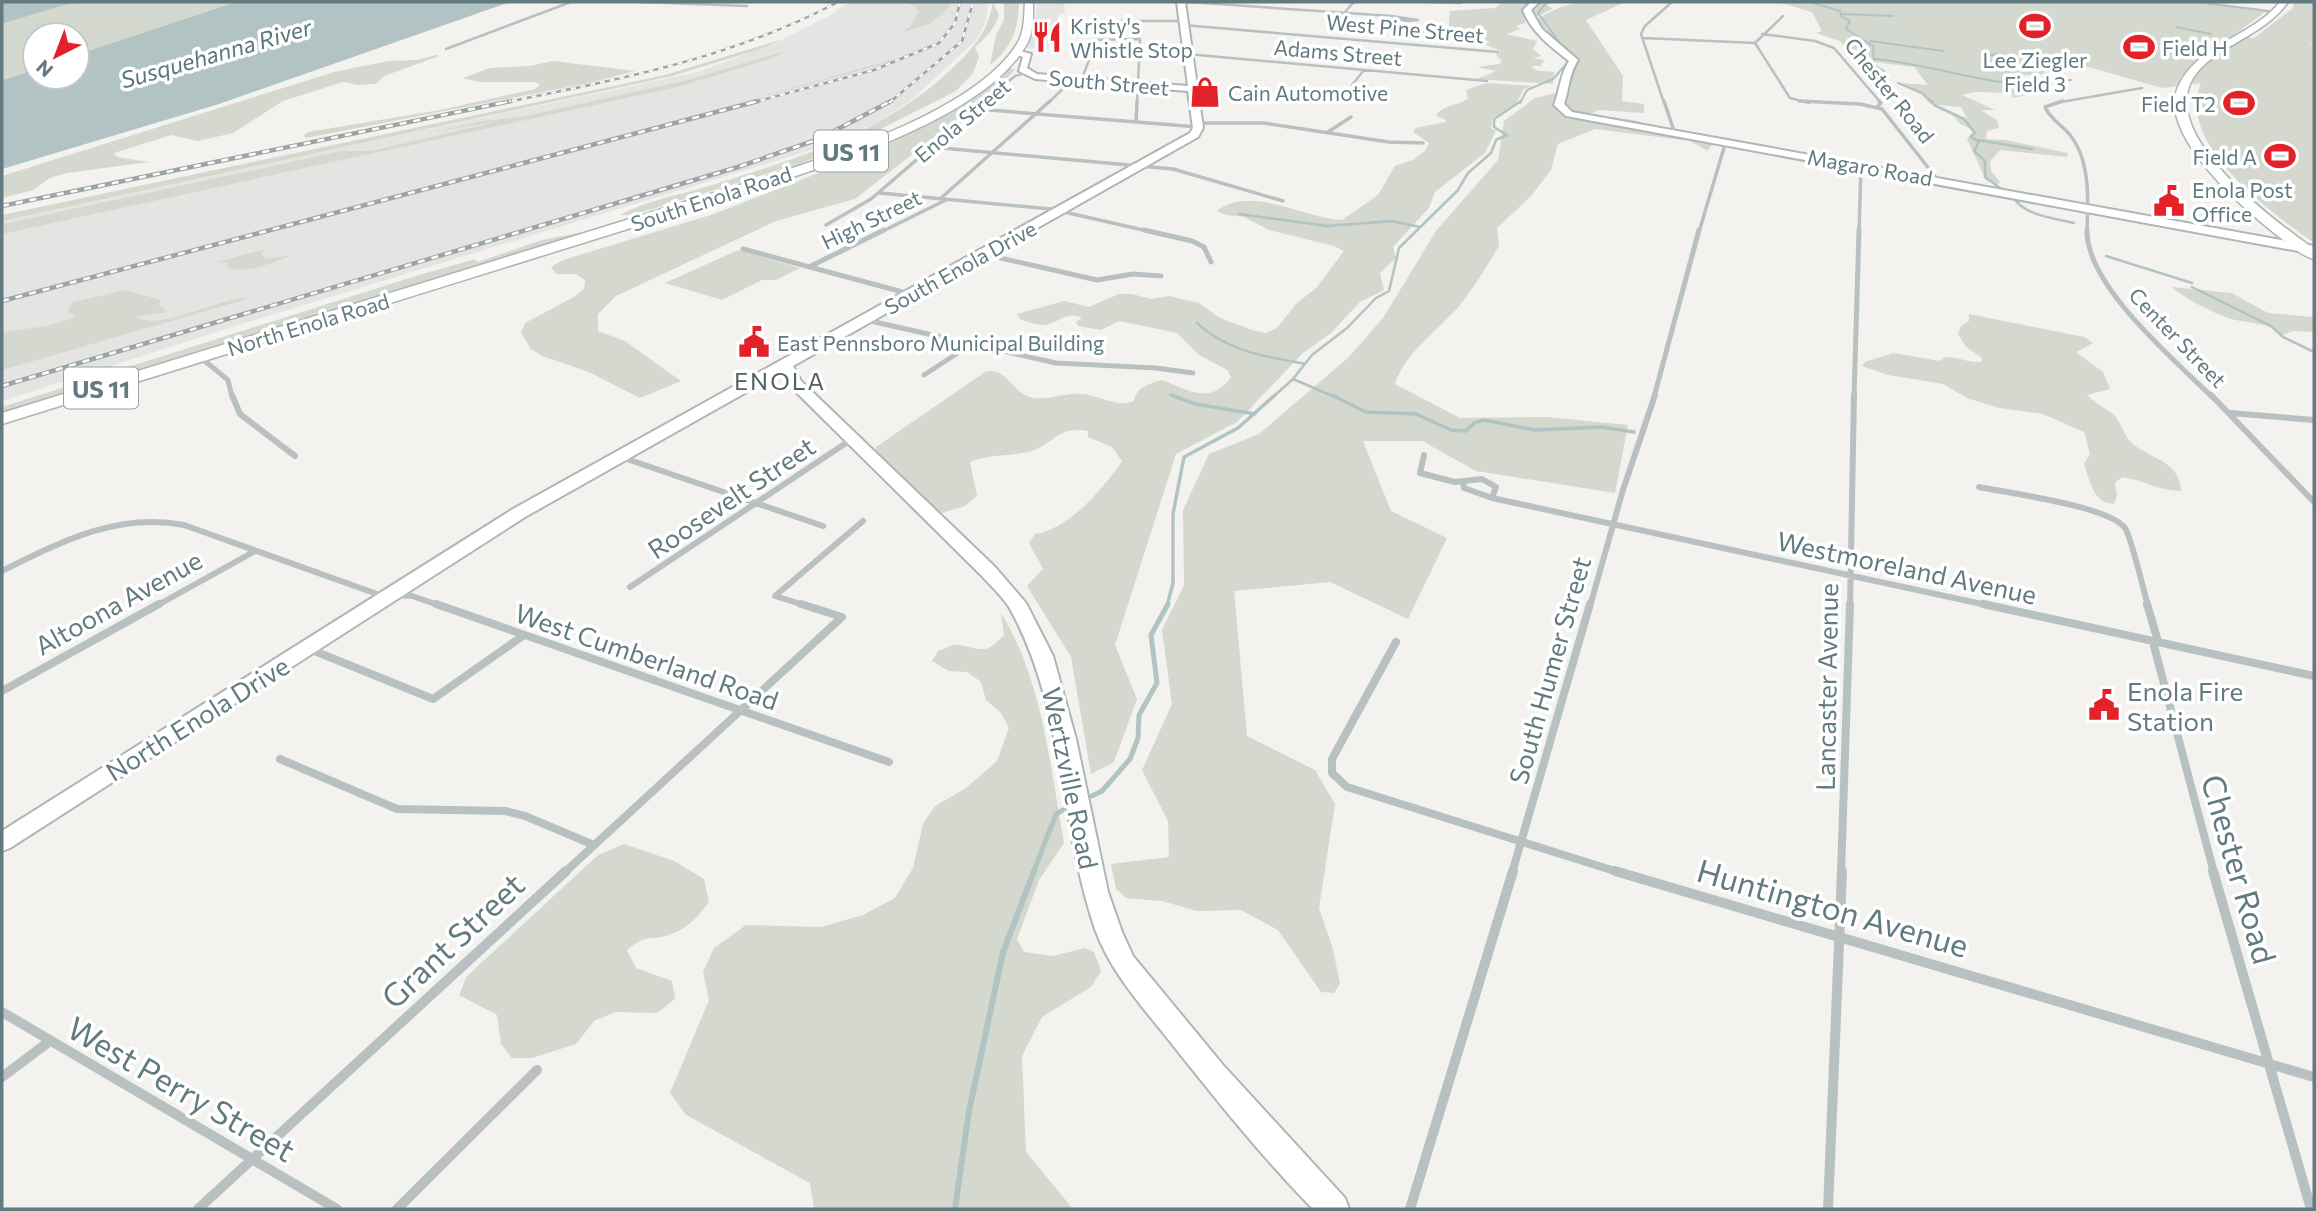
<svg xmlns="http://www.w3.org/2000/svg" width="2316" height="1211" viewBox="0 0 2316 1211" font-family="Commissioner,sans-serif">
	<rect width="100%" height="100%" fill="#f4f2ef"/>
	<path fill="#e4e4e3" d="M849 2H989L985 23 977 39 909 102 874 124 815 149 248 322 2 401V220L697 72 771 45 827 17Z
		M1064 3 1065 14H1059L1048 49 1027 48 1035 28 1037 4Z"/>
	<path fill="#d5d8ce" d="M94 2H236L77 55V35H35V70L2 80V24L68 4Z
		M905 2 948 3 950 6 930 24 901 33 910 27 919 12 914 6Z
		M993 2 999 15C995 28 986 38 975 47L979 57 973 73 956 91 855 142 799 164 632 215H620C646 201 678 195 706 187 791 160 878 136 945 75 968 54 988 35 993 2Z
		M1004 2H1019C1019 27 1011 50 990 65L996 35 1004 20Z
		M1503 2H1554L1547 5 1553 9 1533 18 1530 11 1534 3 1526 6 1522 11 1526 23 1516 26 1521 29 1506 34 1537 41 1533 49 1541 56 1533 58 1545 60 1540 66H1530L1536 69 1533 70 1554 72 1553 84 1477 79 1496 71 1477 67 1499 64 1502 61 1496 55 1501 51 1486 45 1489 41 1456 36 1440 39 1367 28 1366 23 1373 28 1448 33 1450 11 1495 8Z
		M1580 2H1625L1586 20 1623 76 1622 101 1644 104V113L1599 110 1590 114 1639 121 1645 125 1714 141 1708 151 1690 141 1595 129 1558 144 1551 170 1531 196 1497 228 1499 246C1487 266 1475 286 1460 305 1439 330 1405 352 1395 384L1460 418 1547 417 1628 425 1615 493 1476 471 1422 441H1363L1391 511 1447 538 1408 619 1330 582 1234 591 1247 736 1315 770 1335 804 1319 908 1333 949 1340 984 1334 993 1321 992 1278 930 1241 910 1197 911 1162 901 1126 898 1116 889 1111 864 1169 857 1168 821 1142 770 1172 704 1162 630 1184 585 1183 510 1209 454 1259 434 1349 357 1383 318 1436 231 1498 160 1504 121 1535 98 1569 90 1575 60 1536 19 1561 7Z
		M1778 2H2187L2265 12 2234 35 2254 38 2293 8 2294 2H2314V43L2309 44 2314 45V243C2272 213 2175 144 2201 83L2162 88 2085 66 2037 75 2008 76 2010 83 2026 95 2013 98 2012 93 1975 92 1962 95 1995 110H1981L1997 120 1999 128 1987 131 1986 139 2005 140 2068 153 2067 157 2000 150 1990 162 1991 171 2000 182 1996 185 1986 180 1967 139 1974 130 1960 124 1953 115 1967 118 1961 107 1930 104 1922 95 1898 83 1928 85 1914 67 1874 62 1866 51 1845 48 1840 41 1816 33 1822 31 1812 12Z
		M780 40 764 48 672 76 2 221V215L665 75Z
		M785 51 773 58 677 87 2 234V224L342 151H372L500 121 432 132 483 121 522 117 688 80Z
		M436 55 439 56 384 76 376 84 359 85 343 82 283 101 233 133 198 141 171 135 114 153 117 157 149 162 67 173 50 178 33 190 2 198V176L334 72 388 61 417 60Z
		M891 60 895 61 731 105Z
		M553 61 635 71 589 83 306 138 303 136 308 132 440 110 535 89 540 85 536 82H478L463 78 490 68 530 66Z
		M1010 68 1015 70 995 90 855 199 776 221 616 296 598 314V331L625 341 681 381 640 398 589 372 542 356 531 349 521 333 525 323 574 297 584 289 585 280 576 274H556L551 267 563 260 714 214 826 170 934 120 1002 71Z
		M1486 83 1532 86 1524 89 1516 104 1492 118 1491 128 1496 131 1485 153 1435 192 1429 208 1393 247 1396 258 1380 273 1384 290 1360 302 1331 333 1302 354 1237 422 1176 454 1115 645 1137 699 1114 762 1091 774 1071 657 1027 586 1043 569 1029 543 1035 534C1069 529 1103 489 1122 461L1112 447 1088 437V431C1057 426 1056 443 1031 451 1011 457 994 453 970 462L977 496 965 506 938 514 875 452 876 447 985 372C1006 365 1012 394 1033 398 1049 400 1066 392 1082 394 1099 395 1116 408 1134 401 1136 387 1151 383 1162 380 1189 391 1211 405 1231 377L1227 370 1199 355 1177 333 1119 321 1101 330 1078 326 1076 322 1082 318C1067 312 1062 320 1049 324 1040 327 1028 322 1020 319L1017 314 1064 301 1089 307 1119 294H1132L1151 299 1169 296 1199 303 1220 318 1252 330 1266 333 1277 328 1296 304 1317 287 1344 251 1334 246 1269 230 1244 217 1226 215 1217 211C1252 184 1304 219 1342 220L1378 195 1395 166 1413 160 1426 150 1429 143 1413 132 1416 128 1445 122 1446 120 1436 116C1444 103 1458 107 1468 98L1466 90Z
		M583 232 578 234 2 412V407L419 275 475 259 478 262 542 240Z
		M265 249 261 253 265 259 293 255C272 262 249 275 227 267V262H217Z
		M738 250 800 268 776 280H762L722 300 665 283Z
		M2172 287 2232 293 2268 313 2314 317V332L2293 331 2283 335C2270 323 2253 324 2236 320 2222 318 2181 297 2172 287Z
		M125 290 161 300 159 306 168 312 136 317C162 332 219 296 251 298L2 370V332L47 326 76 317 67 310 73 302Z
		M1969 314 2084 337 2093 343 2076 352 2103 372 2110 389 2087 395C2095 403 2104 407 2113 414 2122 422 2124 438 2134 445 2154 460 2180 462 2181 491 2159 491 2143 480 2122 477L2115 483 2117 496 2114 504C2093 503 2090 481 2084 464L2090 454 2084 432 2043 414 1999 408 1967 398 1943 384 1888 375 1862 366 1865 362 1893 353 1940 361 1945 357C1958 357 1969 363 1982 362L1981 357 1966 347 1958 334 1961 326 1969 321Z
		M1001 613C1043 681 1050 766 1064 843L1039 880 1017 939 1024 952 1053 956 1085 948 1094 952 1101 971 1091 987 1042 1017 1022 1056 1026 1152 1073 1209H814L810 1183 686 1115 670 1093 709 1000 703 972 714 948 746 925 821 927 863 915 895 898 913 868 923 824 935 806 966 788 997 761 1009 728 1001 713 986 700 981 682 967 672 949 671 932 661 938 651C944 649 953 644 959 645 982 649 986 655 1004 635Z
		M624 844 674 861 704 879 709 902C698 917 687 929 669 935 648 941 648 933 627 950L636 968 672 981 675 999 657 1013 615 1012 594 1021 576 1044 532 1058H512L501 1044 497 1015 459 995 467 976 598 855Z"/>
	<path fill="#b1c3c3" d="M2 2H94L68 4 2 24Z
		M236 2H510L219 104 2 169V80L35 70V77H77L79 54Z"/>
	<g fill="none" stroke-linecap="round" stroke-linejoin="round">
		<path stroke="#b1c3c3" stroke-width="2" d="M1547 2 1538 13 1560 43 1574 56
			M1810 2 1840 11 1841 16 1850 21 1846 29 1873 46 1874 65 1884 71
			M1841 14 1893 16
			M2176 27 2211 34
			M1870 41 1943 51
			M1987 55 2004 54
			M1875 59C1915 63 1954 74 1994 81 2019 85 2046 82 2071 80
			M1898 83 1922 93 1933 103
			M1520 103 1527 90 1553 79 1568 62"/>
		<path stroke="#b1c3c3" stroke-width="2.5" d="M1932 101 1934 105 1964 119 1975 133 1971 137 1979 142 1974 151 1985 161V177L2000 188
			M1977 140 2032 149
			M2288 194 2282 190 2289 189
			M2013 197C2025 216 2053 218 2074 223
			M1239 214 1328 226 1391 221 1420 227
			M2106 256 2192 283
			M2192 287 2271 326 2283 337 2314 352
			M1197 323C1228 352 1265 356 1305 364
			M1293 379 1335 397
			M1171 395 1175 397
			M1273 397 1293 379 1312 355 1347 328 1376 298 1389 291 1399 248 1458 190 1468 173 1491 153 1496 140 1507 135 1494 127V119L1521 101"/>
		<path stroke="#b1c3c3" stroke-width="3.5" d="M1171 395 1195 404 1255 414
			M1332 395 1366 412 1416 414 1451 430 1466 431 1474 423 1484 420 1535 430 1601 427 1634 432
			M1167 606 1173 583V514L1184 457 1238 428 1275 395"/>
		<path stroke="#b1c3c3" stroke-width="5" d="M1092 796 1102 791 1130 759 1138 738 1139 715 1157 683 1151 635 1168 604
			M1033 873 1056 814 1063 810"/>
		<path stroke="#b1c3c3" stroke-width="6" d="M955 1209 969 1111 1003 952 1034 871"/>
		<defs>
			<path id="secondary" d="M1177 2H1185L1203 128 1198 137 793 366 801 381 995 567 1026 603 1053 656 1076 739 1108 892 1122 932 1133 956 1223 1065 1345 1198 1349 1209H1313C1261 1156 1214 1097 1168 1039 1141 1005 1110 971 1095 929 1059 824 1065 706 1009 607 1002 596 990 585 981 575L790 386 782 372 525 517 10 848 2 851V831L513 509 1190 133 1193 128 1188 91 1035 79 1019 71 1023 57 1012 53 1016 50 1031 54 1027 68 1037 74 1188 86Z
				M1531 2H1539L1531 10 1542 29 1578 60C1568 77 1570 86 1564 104L1572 112 2314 246V254L1566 116 1554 105C1561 87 1559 78 1569 61 1551 47 1531 32 1523 10Z"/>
			<path id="primary" d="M1025 2H1033C1033 16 1034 31 1027 44 987 115 843 160 769 185L2 424V413L759 179C833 155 975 111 1017 44 1025 31 1024 15 1025 2Z
				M2280 2H2288C2266 33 2230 41 2203 66 2141 124 2272 219 2314 249V259C2301 256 2289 244 2278 236 2245 210 2157 135 2178 87 2197 44 2252 37 2280 2Z"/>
		</defs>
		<use href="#secondary" stroke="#aeb6b8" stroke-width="4"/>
		<use href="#primary" stroke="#adb4b6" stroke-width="3"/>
		<path stroke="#b9c0c2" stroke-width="2.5" d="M640 2 747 6
			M1188 2 1391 16
			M1428 2 1460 3
			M2197 2 2275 12
			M1343 14 1354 2
			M1391 16 1418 20 1406 21Z
			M1783 16 1755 43 1790 98 1809 103
			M1086 21H1183
			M1183 25 1498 52
			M1762 34 1815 41 1834 48 1881 103
			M1643 38 1755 43
			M446 49 571 2
			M1187 54 1487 81
			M1081 81 1091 55 1092 40 1140 39 1137 103
			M1352 85 1364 70
			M983 103 1015 76 1025 73
			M1048 103 1066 86
			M1664 103 1641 34 1645 26 1672 2
			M2055 103 2142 88"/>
		<path stroke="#b9c0c2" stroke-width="3.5" d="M1664 101 1674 131
			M1799 101 1860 104 1882 109 1938 180
			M2063 101 2045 107C2050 119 2063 126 2070 135 2091 161 2088 202 2087 232
			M1877 107 1881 103 1879 101
			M977 109 1198 127
			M1136 122 1137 101
			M1197 123H1264L1389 142 1423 143
			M1328 132 1351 117
			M931 147 1173 169 1283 201
			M880 193 1051 209 1152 232
			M940 199 1050 101
			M826 225 871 199 985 101
			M881 232 946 200
			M1699 232 1726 141
			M1859 232 1861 166"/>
		<path stroke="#b9c0c2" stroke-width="5" d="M1144 230 1192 241 1204 247 1211 262
			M2087 230C2086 286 2175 360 2212 397
			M743 249 910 294
			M983 254 1097 280 1133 274 1161 276
			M809 267 884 230
			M866 320 1056 363 1156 368 1193 373
			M200 357 228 380 232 397
			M924 375 970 345
			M1654 397 1699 230
			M1854 397 1859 230"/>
		<path stroke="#b9c0c2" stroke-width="6" d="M232 395 240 414 295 456
			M2211 395 2314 502
			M2230 413 2314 420
			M1424 455 1420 473 1455 482 1482 479 1496 487 1492 498
			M621 457 823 526
			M1463 483 1464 488 1492 498 1991 606
			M1979 487C2008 493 2108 506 2125 528 2131 536 2144 592 2148 606
			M2 571C61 542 117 512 184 525L377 594 412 596 441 606
			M630 587 852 439
			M156 606 255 551
			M807 606 775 596 863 521
			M1590 606 1623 490 1655 395
			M1850 606 1854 395"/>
		<path stroke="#b9c0c2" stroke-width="8" d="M436 604 889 762
			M1983 604 2314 676
			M2147 604 2157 638 2154 646 2214 873
			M1396 642 1332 759V773L1347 787 1621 873
			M307 648 433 699 524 635
			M2 691 159 604
			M280 759 397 809 505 811 525 816 594 845
			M564 873 842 617 801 604
			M1512 873 1590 604
			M1841 873 1850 604"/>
		<path stroke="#b9c0c2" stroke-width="10" d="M1615 871 2314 1077
			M2213 871 2311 1209
			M2 1012 337 1209
			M2 1077 50 1041
			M198 1209 566 871
			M397 1209 537 1070
			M1410 1209 1513 871
			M1828 1209 1842 871"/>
		<use href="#secondary" fill="#fff" fill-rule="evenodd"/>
		<use href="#primary" fill="#fff" fill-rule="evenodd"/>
		<defs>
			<path id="rail-far1" d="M502 103C620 79 730 59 838 2
				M751 103 874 70 939 43 955 23 960 2
				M889 103 962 41 973 2"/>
			<path id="rail" d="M2 206 511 101
				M2 301 758 101
				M2 386 738 167 819 139 891 101"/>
		</defs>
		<use href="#rail-far1" stroke="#9ba5a7" stroke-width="2.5"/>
		<use href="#rail" stroke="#9ba5a7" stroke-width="4.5"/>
		<use href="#rail-far1" stroke="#fff" stroke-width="2" stroke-dasharray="5" stroke-linecap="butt"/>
		<use href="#rail" stroke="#fff" stroke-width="2.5" stroke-dasharray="7" stroke-linecap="butt"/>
	</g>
	<defs>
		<symbol id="stadium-bare" viewBox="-9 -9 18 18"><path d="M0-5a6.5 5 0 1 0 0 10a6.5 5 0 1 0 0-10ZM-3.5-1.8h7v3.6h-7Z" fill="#e22129" stroke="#fff" stroke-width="2.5" paint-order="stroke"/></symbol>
		<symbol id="restaurant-bare" viewBox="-9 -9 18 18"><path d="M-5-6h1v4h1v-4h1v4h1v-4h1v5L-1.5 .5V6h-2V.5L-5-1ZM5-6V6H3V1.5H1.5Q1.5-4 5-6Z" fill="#e22129" stroke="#fff" stroke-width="2.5" paint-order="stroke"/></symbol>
		<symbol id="shop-bare" viewBox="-9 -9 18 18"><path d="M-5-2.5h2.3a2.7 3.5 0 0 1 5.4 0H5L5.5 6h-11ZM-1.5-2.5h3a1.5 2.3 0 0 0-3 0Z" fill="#e22129" stroke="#fff" stroke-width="2.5" paint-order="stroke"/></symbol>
		<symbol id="civic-bare" viewBox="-9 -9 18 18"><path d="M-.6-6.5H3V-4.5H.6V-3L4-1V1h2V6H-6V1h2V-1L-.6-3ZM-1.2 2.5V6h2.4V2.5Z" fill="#e22129" stroke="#fff" stroke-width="2.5" paint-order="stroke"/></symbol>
	</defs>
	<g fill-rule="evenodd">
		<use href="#stadium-bare" x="2013" y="4" width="44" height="44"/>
		<use href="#restaurant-bare" x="1025" y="15" width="44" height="44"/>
		<use href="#stadium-bare" x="2117" y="25" width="44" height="44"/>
		<use href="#shop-bare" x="1183" y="70" width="44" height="44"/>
		<use href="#stadium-bare" x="2217" y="81" width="44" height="44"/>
		<use href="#stadium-bare" x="2258" y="134" width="44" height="44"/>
		<use href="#civic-bare" x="2147" y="179" width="44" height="44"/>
		<use href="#civic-bare" x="732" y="320" width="44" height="44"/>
		<use href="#civic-bare" x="2082" y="683" width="44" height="44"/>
	</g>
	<g text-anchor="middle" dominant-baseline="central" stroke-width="7" stroke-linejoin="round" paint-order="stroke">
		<g font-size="21" fill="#627b80" stroke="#fff" text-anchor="start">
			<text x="1070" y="25">Kristy's<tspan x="1070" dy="24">Whistle Stop</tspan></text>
			<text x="2162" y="47">Field H</text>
			<text x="2035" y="59" text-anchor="middle">Lee Ziegler<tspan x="2035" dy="24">Field 3</tspan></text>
			<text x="1228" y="92">Cain Automotive</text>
			<text x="2216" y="103" text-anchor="end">Field T2</text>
			<text x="2257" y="156" text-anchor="end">Field A</text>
			<text x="2192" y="189">Enola Post<tspan x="2192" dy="24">Office</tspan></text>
			<text x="777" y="342">East Pennsboro Municipal Building</text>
		</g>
		<g font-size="21" fill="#627b80" stroke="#fff">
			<text transform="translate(1405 28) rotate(5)">West Pine Street</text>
			<text transform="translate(1338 52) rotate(5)">Adams Street</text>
			<text transform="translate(1109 82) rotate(5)">South Street</text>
			<text transform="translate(1890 90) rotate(51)">Chester Road</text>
			<text transform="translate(962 120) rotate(-40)">Enola Street</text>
			<text transform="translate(1870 167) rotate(10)">Magaro Road</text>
			<text transform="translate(711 198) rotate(-18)">South Enola Road</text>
			<text transform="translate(871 219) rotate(-26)">High Street</text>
			<text transform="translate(960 267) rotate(-29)">South Enola Drive</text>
			<text transform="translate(308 324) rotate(-17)">North Enola Road</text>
			<text transform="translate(2178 337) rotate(46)">Center Street</text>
		</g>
		<g font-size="23" font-style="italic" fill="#597877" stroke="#fff">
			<text transform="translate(216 53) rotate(-16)">Susquehanna River</text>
		</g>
		<g fill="#fff" stroke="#91a3a6" stroke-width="2">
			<rect x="814" y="130.5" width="74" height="41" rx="5"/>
			<rect x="64" y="367.5" width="74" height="41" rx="5"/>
		</g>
		<g font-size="24" font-weight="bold" fill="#627b80">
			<text x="851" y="151">US 11</text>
			<text x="101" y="388">US 11</text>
		</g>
		<g font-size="24" letter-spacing="2" fill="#506265" stroke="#fff">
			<text x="780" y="380">ENOLA</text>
		</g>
		<g font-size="26" fill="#627b80" stroke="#fff">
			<text transform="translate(731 497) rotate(-34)">Roosevelt Street</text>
			<text transform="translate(1907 567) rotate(12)">Westmoreland Avenue</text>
			<text transform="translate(118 602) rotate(-29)">Altoona Avenue</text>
			<text transform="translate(647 656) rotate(19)">West Cumberland Road</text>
			<text transform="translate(1549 670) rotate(-74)">South Humer Street</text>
			<text transform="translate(1826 687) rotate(-89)">Lancaster Avenue</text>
			<text transform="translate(197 718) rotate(-32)">North Enola Drive</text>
			<text transform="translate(1071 778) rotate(78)">Wertzville Road</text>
		</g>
		<g font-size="26" fill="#627b80" stroke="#fff" text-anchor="start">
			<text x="2127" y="690">Enola Fire<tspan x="2127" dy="30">Station</tspan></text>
		</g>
		<g font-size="32" fill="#627b80" stroke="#fff">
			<text transform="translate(2240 869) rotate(74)">Chester Road</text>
			<text transform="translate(1833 907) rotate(16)">Huntington Avenue</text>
			<text transform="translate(452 940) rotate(-43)">Grant Street</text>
			<text transform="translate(182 1088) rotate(30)">West Perry Street</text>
		</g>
	</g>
	<rect width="2316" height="1211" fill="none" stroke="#627b80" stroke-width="7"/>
	<g transform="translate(56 56) rotate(222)"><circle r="33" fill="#ffffff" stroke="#c0cacc" stroke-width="2"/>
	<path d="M0-5L12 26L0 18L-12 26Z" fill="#e22129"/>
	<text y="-10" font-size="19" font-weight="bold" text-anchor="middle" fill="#627b80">N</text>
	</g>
</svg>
